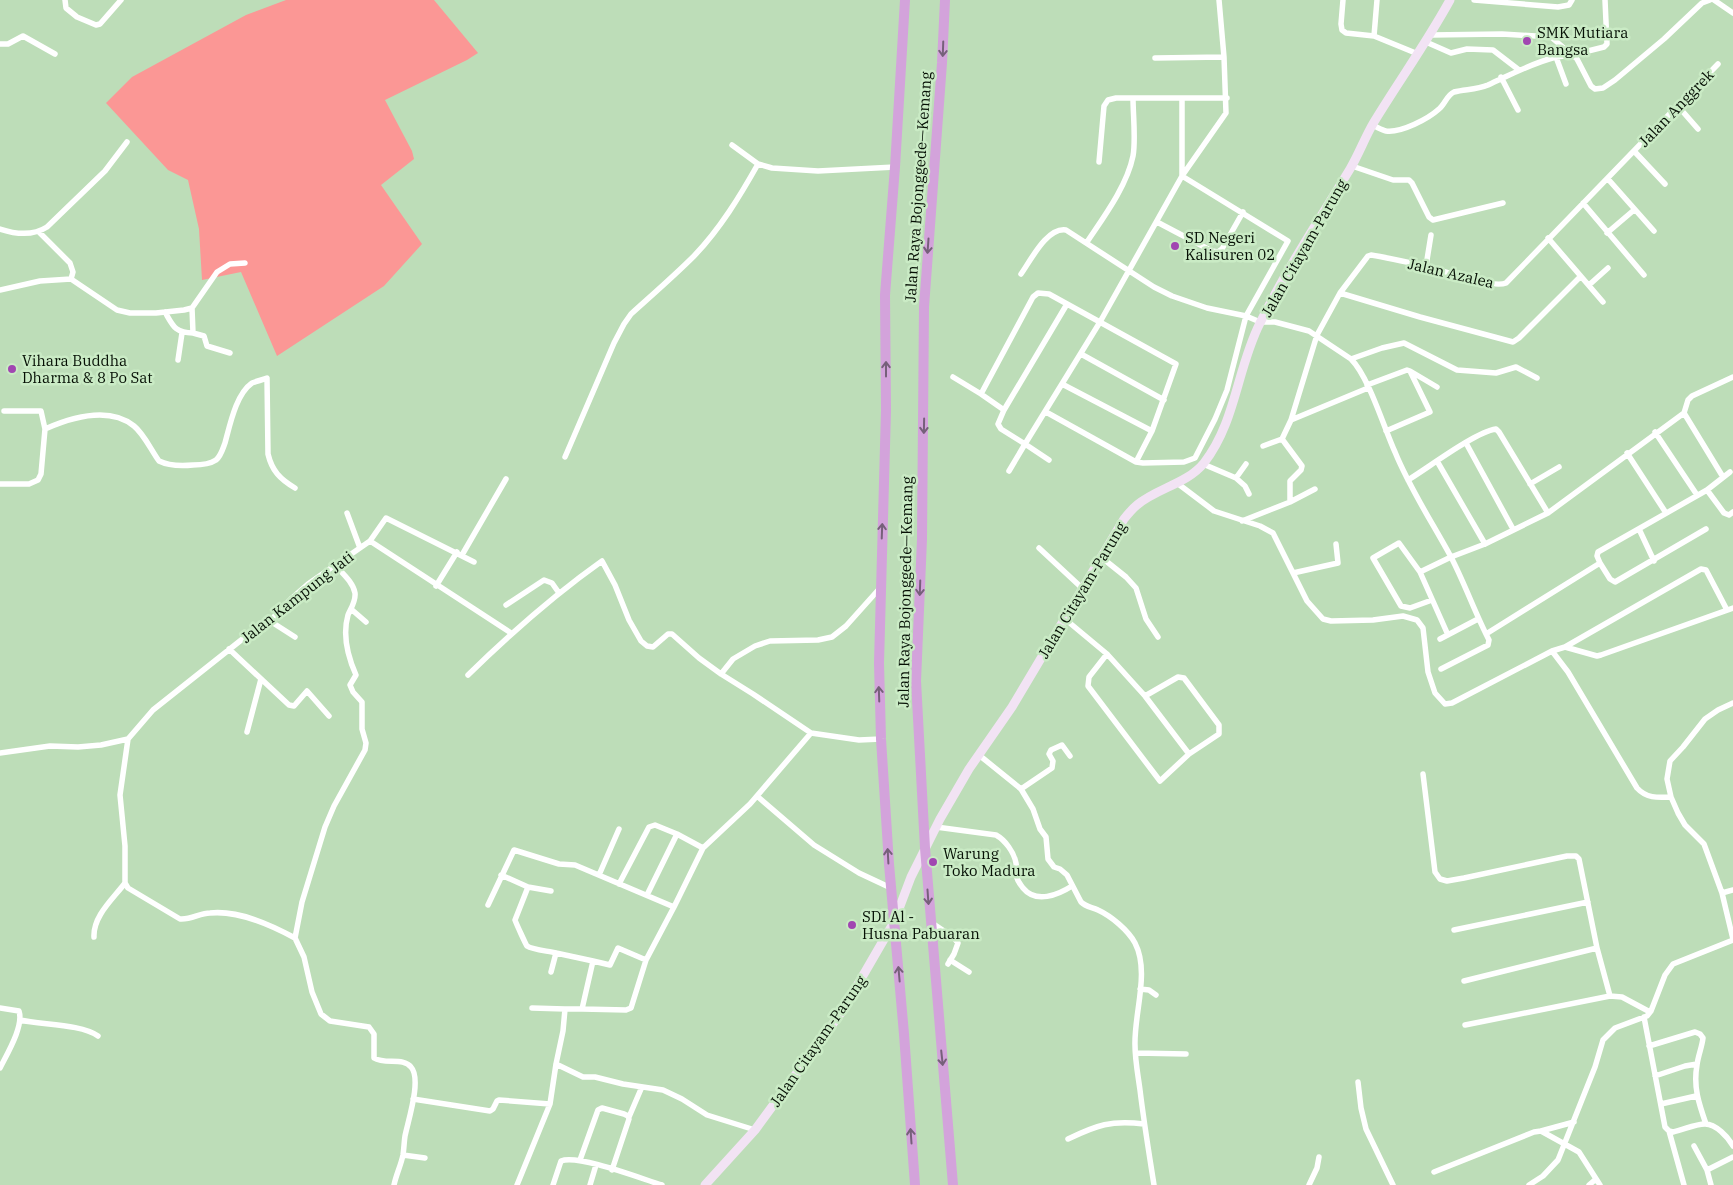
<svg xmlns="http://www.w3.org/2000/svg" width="1733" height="1185" viewBox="0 0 1733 1185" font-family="'IBM Plex Serif',serif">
	<rect width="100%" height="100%" fill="#bdddb8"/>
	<path fill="#fb9795" d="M286 0H434L478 53 467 60 385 100 412 151 414 159 381 185 422 244 384 286 277 356 241 272 202 280 199 229 188 180 168 170 106 103 132 77 246 15Z"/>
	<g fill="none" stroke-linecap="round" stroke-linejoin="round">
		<path stroke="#fff" stroke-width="5.5" d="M65 0 66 8 77 17 96 25 100 24 121 0
			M1343 0 1341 24 1342 30 1346 33 1374 36
			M1377 0 1374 36 1418 54
			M1474 0 1558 7 1569 5 1572 0
			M1714 0 1733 13
			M1431 35 1502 34 1551 37 1577 59 1591 86 1595 89 1603 88 1615 80 1664 39 1702 3 1710 0
			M1426 42 1451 53 1467 49 1493 50 1519 70
			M0 44H8L23 36 55 54
			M1556 57 1572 55 1604 47 1607 44 1605 0
			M1155 58 1224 57
			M1501 77 1518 110
			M1677 105 1698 129
			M1372 125C1377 127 1382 130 1386 131 1401 133 1428 119 1439 109 1445 104 1447 95 1454 92 1465 89 1476 90 1488 85 1510 75 1532 63 1556 57L1566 84
			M732 145 758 164 772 168 818 171 895 167
			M1634 151 1665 184
			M1099 162 1104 106 1108 100 1116 98H1227
			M1352 166 1393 180H1409L1412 183 1429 217 1433 220 1503 203
			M1182 176 1226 113 1224 57 1219 0
			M1182 176V98
			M1608 179 1654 231
			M1583 203 1644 275
			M1157 222 1212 251 1218 252 1222 249 1243 212
			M0 229C15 234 33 236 47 227L105 171 127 142
			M39 232 70 263 73 272 71 279 117 310 130 313H156L184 310 192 308 217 272 230 264 245 263
			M1607 233 1634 210
			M1548 238 1603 302
			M1087 242C1103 218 1127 186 1133 156 1136 140 1133 115 1133 98
			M1426 266 1431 235
			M1021 274C1031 260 1047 227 1066 230L1154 287 1172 296 1207 308 1246 316 1260 322H1275L1309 331 1351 359C1369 377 1384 428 1395 452 1410 489 1432 522 1451 557 1465 584 1475 613 1489 640L1488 645 1441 669
			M1589 285 1608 268
			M0 290 40 281 71 279
			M1340 293 1420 317 1513 342 1519 338 1580 277
			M1067 304 1004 410 998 424 1001 429 1025 444 1100 322 1182 176 1288 241 1246 316 1227 390 1215 419 1195 458 1184 462 1143 463 1136 462
			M165 312C173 326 175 333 193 333L192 308
			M193 333 204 336 207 346 230 353
			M1081 354 1164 400
			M1351 359 1382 348 1404 343 1457 370 1496 373 1516 367 1537 378
			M178 360 182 333
			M953 377 981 394
			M1062 384 1152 431
			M1367 385 1407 370 1410 371
			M1004 410 981 394 1033 297 1038 293 1049 294 1176 364 1152 431 1136 462 1046 412
			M4 411H41L45 429
			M1684 413 1723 477
			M1291 420 1368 388
			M1386 431 1430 412 1410 371 1437 387
			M1655 432 1697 495
			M1466 443 1513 529
			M1263 446 1282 439 1291 420 1317 335 1340 293 1368 256 1371 255C1389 258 1407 262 1425 266 1442 270 1492 289 1506 283L1718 64
			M1627 453 1666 513
			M565 457 614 343 624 324 631 314C652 295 674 276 694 256 720 229 740 196 758 164
			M1437 461 1485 544
			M1203 464 1236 478 1246 464
			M1009 471 1025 444 1049 460
			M1236 478 1245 486 1249 494
			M1408 480C1428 468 1475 432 1496 429L1499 432 1548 513
			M1177 483 1214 511 1260 526 1273 533 1307 601 1323 619 1331 621 1373 620 1403 616 1417 620 1423 628 1428 672 1435 693 1445 704 1452 703 1552 651 1568 672 1637 788C1646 798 1657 798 1671 797
			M0 484H29L38 480 41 474 45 429C70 418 109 406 134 426 144 434 151 450 159 461 169 466 182 466 193 465 200 465 210 464 216 460 221 456 223 448 225 443 230 425 236 394 252 383 257 381 262 380 267 378L268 454C272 471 280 479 295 488
			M1530 484 1559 467
			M1707 490 1724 513 1729 515 1733 512
			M1290 502 1315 489
			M347 513 360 548
			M1242 521 1290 502V481L1301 470 1302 466 1282 439
			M1639 529 1654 561
			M370 541 511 633
			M1039 548 1082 588
			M462 555 506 479
			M1101 557 1126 577 1136 588 1146 619 1158 637
			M1600 563 1610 579 1615 582 1706 529
			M1420 572 1399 543 1373 558 1401 606 1410 608 1432 600
			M1293 573 1338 563 1336 544
			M436 586 457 552
			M506 605 544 580 552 583 559 593
			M351 609 366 622
			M1065 619 1107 654 1145 696 1189 754
			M270 621 295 637
			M1486 634 1600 563 1597 556 1598 552 1707 490 1730 472
			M1448 635 1420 572 1451 557 1485 544 1548 513 1684 413 1688 400 1692 396 1733 377
			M1440 639 1478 619
			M1565 647 1597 656 1601 655 1733 608
			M229 649 289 705 294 706 307 691 329 716
			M1552 651 1565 647 1701 569 1706 570 1727 610
			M1107 654 1089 677 1088 686 1160 781 1189 754 1219 734V725L1184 678 1178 677 1145 696
			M721 674 733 659 755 646 770 641 818 640 832 637 846 626 880 588
			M468 675C510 634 554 595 602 561L615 585 629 620 641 641 647 646 653 647 668 634H672L699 658 721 674 753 694 811 733 859 740 881 739
			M1733 703 1718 710 1705 719 1683 747 1670 761 1667 779 1671 797 1678 813 1685 825 1704 844 1722 893 1733 939
			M247 732 261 679
			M128 739 120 795 125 846V883L128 888 180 919C191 920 200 913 210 913 239 910 271 925 295 938L302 902 325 827 334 806 365 750 366 743 362 729V702L353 692 350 685 356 675C348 657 342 636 348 615 351 608 356 601 355 593 353 582 342 573 335 565
			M0 753 50 746 78 747 101 745 128 739 153 710 245 637 270 621 292 598 308 584 370 541 386 518 474 562
			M979 755 1021 789 1033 809 1040 829 1046 837 1048 859 1054 867 1060 869 1067 875 1081 902C1086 907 1092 907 1098 910 1111 916 1128 930 1135 943 1150 972 1134 1013 1135 1045 1135 1060 1138 1075 1140 1090 1144 1123 1149 1153 1154 1185
			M1423 774 1435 872 1440 879 1447 881 1464 878 1567 856H1576L1579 859 1597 948 1610 996
			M1021 789 1052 768 1053 761 1049 754 1051 750 1062 745 1070 756
			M757 796 814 845 859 873 891 888
			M936 827 996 835C1005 840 1014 852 1016 863 1017 868 1016 873 1017 878 1018 882 1021 885 1023 888 1036 904 1058 895 1072 886
			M703 848 750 804 811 733
			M501 875 528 887 551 891
			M599 875 619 829
			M619 884 649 827 655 825 677 834 703 848 674 907
			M528 887 515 920C516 923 526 945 527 946 533 950 549 951 556 953
			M1722 893 1733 890
			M647 895 677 834
			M488 905 514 850 559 864 575 865 674 907 646 960 631 1008 626 1010 582 1009
			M932 923 953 937 958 943 954 954 948 964
			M1454 930 1588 902
			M94 937C93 916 113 899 125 883
			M295 938 304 957 312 992 321 1014 330 1021 369 1027 374 1034V1058C385 1065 403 1057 411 1067 422 1079 408 1121 405 1136 404 1142 404 1149 403 1155 401 1165 396 1175 394 1185
			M950 960 969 972
			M593 961 610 965 618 948 646 960
			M1464 981 1597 948
			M1140 989 1149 990 1156 995
			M0 1008 19 1011C24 1026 7 1054 0 1068
			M532 1008 565 1009
			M1644 1017 1665 1127 1669 1131 1673 1132C1683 1130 1695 1124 1705 1124 1716 1124 1728 1137 1733 1146
			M20 1020C42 1025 81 1024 98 1036
			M1465 1025 1610 996 1622 997 1650 1012
			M1649 1046 1695 1032 1700 1034 1703 1038C1702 1047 1698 1056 1697 1065 1693 1087 1699 1104 1706 1124
			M1136 1053 1186 1054
			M556 1064 583 1077H595L623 1084 663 1090 682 1099 707 1115 755 1130
			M1655 1076 1685 1066 1697 1064
			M1358 1082 1361 1108 1366 1129 1393 1185
			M413 1099 490 1111 493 1109 497 1101 499 1100 550 1104
			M1661 1104 1696 1096
			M629 1117 641 1089
			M1541 1131 1574 1122
			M1669 1131 1684 1185
			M1068 1139C1097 1125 1111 1120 1144 1124
			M1694 1146 1707 1170
			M403 1155 425 1158
			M580 1160 598 1110 602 1108 624 1114 628 1116 629 1119 612 1170
			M1434 1172 1534 1132 1541 1131 1579 1152 1600 1185
			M517 1185 550 1104 556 1064 563 1031 565 1009H582L593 961 556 953 551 972
			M553 1185 561 1161C578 1154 642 1179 662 1185
			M590 1185 596 1165
			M1309 1185 1317 1168 1319 1157
			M1529 1185 1543 1176 1558 1160 1595 1067 1603 1040 1615 1028 1647 1016 1651 1011 1665 975 1673 964 1733 940
			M1589 1185 1596 1179
			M1711 1185 1707 1170 1733 1157"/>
		<path stroke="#f2e3f4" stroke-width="9" d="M705 1185 755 1130 843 1010 894 922 911 877 940 819 969 769 1012 707 1124 519C1128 514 1132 509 1137 505 1157 488 1187 484 1204 463 1236 422 1237 368 1260 323 1286 270 1319 220 1350 169 1359 154 1365 137 1374 122 1399 81 1427 42 1450 0"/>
		<path stroke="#d3a3db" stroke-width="10" d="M905 0 895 167 885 295 886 410 879 663 881 739 889 864 904 1034 915 1185
			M945 0 942 63 924 307 922 539 916 681 925 848 953 1185"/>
	</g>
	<defs><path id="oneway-shaft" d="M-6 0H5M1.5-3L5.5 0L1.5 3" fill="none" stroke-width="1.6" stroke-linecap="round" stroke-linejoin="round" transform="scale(1.25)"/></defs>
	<g stroke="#76607a">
		<use href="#oneway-shaft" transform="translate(943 49) rotate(92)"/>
		<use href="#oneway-shaft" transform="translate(928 246) rotate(94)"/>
		<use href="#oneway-shaft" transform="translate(886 369) rotate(-90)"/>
		<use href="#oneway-shaft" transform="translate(924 426) rotate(91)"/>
		<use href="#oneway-shaft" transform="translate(882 531) rotate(-88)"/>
		<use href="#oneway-shaft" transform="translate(920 588) rotate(92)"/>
		<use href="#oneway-shaft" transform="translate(879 694) rotate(-92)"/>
		<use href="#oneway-shaft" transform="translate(888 856) rotate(-93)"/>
		<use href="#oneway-shaft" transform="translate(928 897) rotate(86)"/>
		<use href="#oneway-shaft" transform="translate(899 974) rotate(-95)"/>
		<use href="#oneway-shaft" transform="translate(942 1058) rotate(84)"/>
		<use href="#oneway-shaft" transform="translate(911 1136) rotate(-94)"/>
	</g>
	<g fill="#a146b1" stroke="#caebc5" stroke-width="2">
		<circle cx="1527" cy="41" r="5"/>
		<circle cx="1175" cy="246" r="5"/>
		<circle cx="12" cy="369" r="5"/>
		<circle cx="933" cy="862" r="5"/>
		<circle cx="852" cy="925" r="5"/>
	</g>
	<g text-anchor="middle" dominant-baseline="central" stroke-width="5" stroke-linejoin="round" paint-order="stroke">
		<g font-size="15" fill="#050f04" stroke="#caebc5" text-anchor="start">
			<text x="1537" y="32">SMK Mutiara<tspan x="1537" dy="17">Bangsa</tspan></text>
			<text x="1185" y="237">SD Negeri<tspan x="1185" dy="17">Kalisuren 02</tspan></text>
			<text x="22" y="360">Vihara Buddha<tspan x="22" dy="17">Dharma &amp; 8 Po Sat</tspan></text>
			<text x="943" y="853">Warung<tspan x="943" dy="17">Toko Madura</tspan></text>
			<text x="862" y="916">SDI Al -<tspan x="862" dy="17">Husna Pabuaran</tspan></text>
		</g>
		<g font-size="15" fill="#050f04" stroke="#caebc5">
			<text transform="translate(1676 108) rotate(-46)">Jalan Anggrek</text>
			<text transform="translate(918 187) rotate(-86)">Jalan Raya Bojonggede—Kemang</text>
			<text transform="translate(1304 248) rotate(-60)">Jalan Citayam-Parung</text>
			<text transform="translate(1451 273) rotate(13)">Jalan Azalea</text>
			<text transform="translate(1082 590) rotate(-59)">Jalan Citayam-Parung</text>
			<text transform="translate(905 592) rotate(-89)">Jalan Raya Bojonggede—Kemang</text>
			<text transform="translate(297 597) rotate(-38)">Jalan Kampung Jati</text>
			<text transform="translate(818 1041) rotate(-55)">Jalan Citayam-Parung</text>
		</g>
	</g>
</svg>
